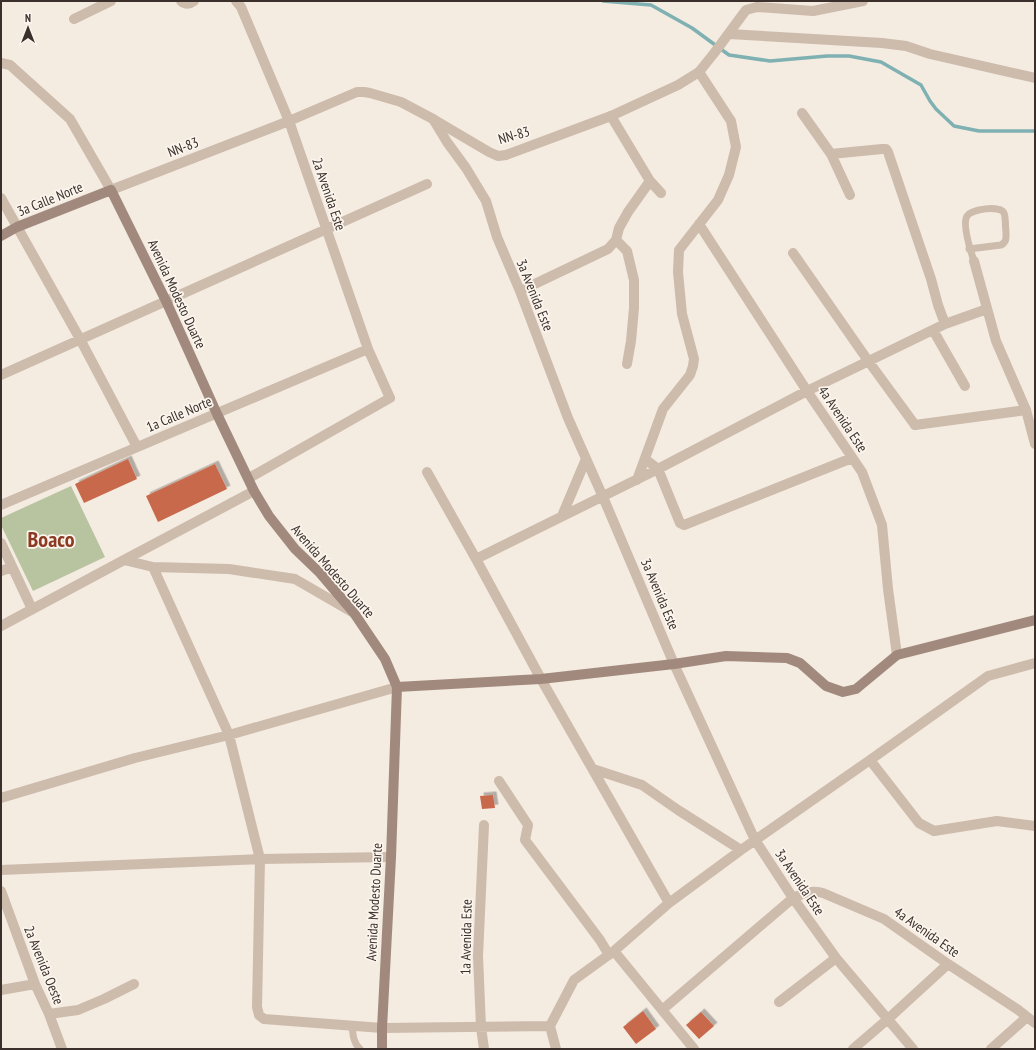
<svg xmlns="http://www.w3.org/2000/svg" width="1036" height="1050" viewBox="0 0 1036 1050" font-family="'PT Sans Narrow',sans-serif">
	<defs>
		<filter id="shadow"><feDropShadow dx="3.5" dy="-3.5" stdDeviation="0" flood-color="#0004"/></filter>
	</defs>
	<rect width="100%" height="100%" fill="#f4ebe1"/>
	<path fill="#b8c4a0" d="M71 486 105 557 33 591 1 525V518Z"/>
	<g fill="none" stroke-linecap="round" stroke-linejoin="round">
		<path stroke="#7fb0b2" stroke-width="3.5" d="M603 1 651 5 692 28 729 55 770 61 827 56H849L881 62 921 85 930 101 936 109 954 126 979 131H1035"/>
	</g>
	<path fill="#c8694b" filter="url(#shadow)" d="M128 459 137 479 84 503 75 484Z
		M215 464 227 489 158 522 146 496Z
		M493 795 495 808 482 809 480 796Z
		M643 1011 656 1029 636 1044 623 1027Z
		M701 1012 714 1026 699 1039 686 1025Z"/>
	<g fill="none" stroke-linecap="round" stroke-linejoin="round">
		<path stroke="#cdbbac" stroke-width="7" d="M969 249 1001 245C1007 242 1006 237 1006 232 1005 226 1006 218 1004 213 1000 205 971 209 967 216 962 224 971 252 974 261
			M352 1025C353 1034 353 1043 360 1049"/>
		<path stroke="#cdbbac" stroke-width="10" d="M915 425 1026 410"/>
		<path stroke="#cdbbac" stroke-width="10" d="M181 1C186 5 190 4 194 1
			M236 1 241 7 289 121 368 349 390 398 249 478
			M74 19 111 1
			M729 34 882 43 906 46 930 54 1035 78
			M1 63 10 65 70 119 111 190
			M802 113 831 154 850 195
			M611 116 650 181 661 193
			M433 119 447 142 466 168 486 201 497 237 520 291 568 418 603 497 674 664 755 840 793 898 836 958 913 1049
			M831 154 882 149H886L888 152 931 279 938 305 945 324
			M1 198 80 339 137 447
			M699 224 807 391 862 472 882 525 888 589 897 655
			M616 240 627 251 634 280V308L631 341 627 364
			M793 253 869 362 915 425
			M974 261 996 341 1026 410 1035 444
			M520 291 608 249 616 240 619 228 628 212 650 181
			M933 330 965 386
			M1 375 427 184
			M645 459 658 469 680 523 684 525 852 458
			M427 472 476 559 541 679 669 903
			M637 480 663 409 690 375 693 366 694 359 682 314 678 272 679 250 718 200 729 175 736 147 731 121 699 72
			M1 505 368 349
			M562 516 586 459
			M1 543 32 609
			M476 559 658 469 807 391 945 324 987 309
			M124 560 153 567 229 569 295 579 352 612
			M153 567 229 735 260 859 257 1007 259 1015 264 1019 382 1028 550 1026
			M1 571 12 567
			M1 626 124 560 254 491
			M870 760 919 823 934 831 997 821 1035 826
			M593 769 642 785 678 810 741 850
			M499 781 528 825 525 840 600 940 609 955
			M1 798 135 758 229 735 397 687
			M484 825 478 956 481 1027 484 1049
			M1 870 260 859 391 857
			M1 891 35 984 49 1014 62 1049
			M614 951 694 1049
			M1 990 35 984
			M779 1002 836 958
			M662 1010 793 898C805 893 810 890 823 893L884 919 948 964 1017 1009 1035 1023
			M49 1014 78 1010 104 999 134 984
			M556 1049 550 1026 574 980 614 951 669 903 741 850 870 760 988 676 1035 663
			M853 1049 888 1019 948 964
			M991 1049 1027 1017"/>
		<path stroke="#cdbbac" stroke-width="10" d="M111 190 289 121 357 92H364L370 93 401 102 433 119 489 152 498 156 506 155 611 116 678 85 699 72 715 52 746 10 757 7 813 11 863 1"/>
		<path stroke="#a18a7d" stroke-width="10" d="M1 236 17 227 111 190 166 301 217 414 254 491 269 516 295 549 320 573 354 613 385 659 397 687 391 857 382 1028V1049
			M397 687 541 679 674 664 726 656 787 658 800 663 826 686 843 692 856 689 897 655 1035 620"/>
	</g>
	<g text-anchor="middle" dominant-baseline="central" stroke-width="3.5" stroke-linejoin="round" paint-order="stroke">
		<g font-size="14" fill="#3b302b" stroke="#fbf5ee">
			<text transform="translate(514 135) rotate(-16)">NN-83</text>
			<text transform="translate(183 147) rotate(-21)">NN-83</text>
			<text transform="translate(329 194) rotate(71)">2a Avenida Este</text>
			<text transform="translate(50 199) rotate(-22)">3a Calle Norte</text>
			<text transform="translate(177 294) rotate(65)">Avenida Modesto Duarte</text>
			<text transform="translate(535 295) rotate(68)">3a Avenida Este</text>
			<text transform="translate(179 414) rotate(-23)">1a Calle Norte</text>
			<text transform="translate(843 419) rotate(56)">4a Avenida Este</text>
			<text transform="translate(333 571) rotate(49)">Avenida Modesto Duarte</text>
			<text transform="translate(660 594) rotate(67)">3a Avenida Este</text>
			<text transform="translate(800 882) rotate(56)">3a Avenida Este</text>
			<text transform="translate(374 902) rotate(-87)">Avenida Modesto Duarte</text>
			<text transform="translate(927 932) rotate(35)">4a Avenida Este</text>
			<text transform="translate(466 937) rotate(-89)">1a Avenida Este</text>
			<text transform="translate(44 965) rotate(68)">2a Avenida Oeste</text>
		</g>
		<g font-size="22" font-weight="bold" fill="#8c3b22" stroke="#fbf5ee">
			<text x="51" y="539">Boaco</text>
		</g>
	</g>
	<rect width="1036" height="1050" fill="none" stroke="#3b302b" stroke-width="4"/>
	<g transform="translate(28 28)" stroke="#fbf5ee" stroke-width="3" paint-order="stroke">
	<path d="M0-3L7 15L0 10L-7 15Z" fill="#3b302b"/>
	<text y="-6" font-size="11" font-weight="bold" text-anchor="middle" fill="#3b302b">N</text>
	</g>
</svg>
